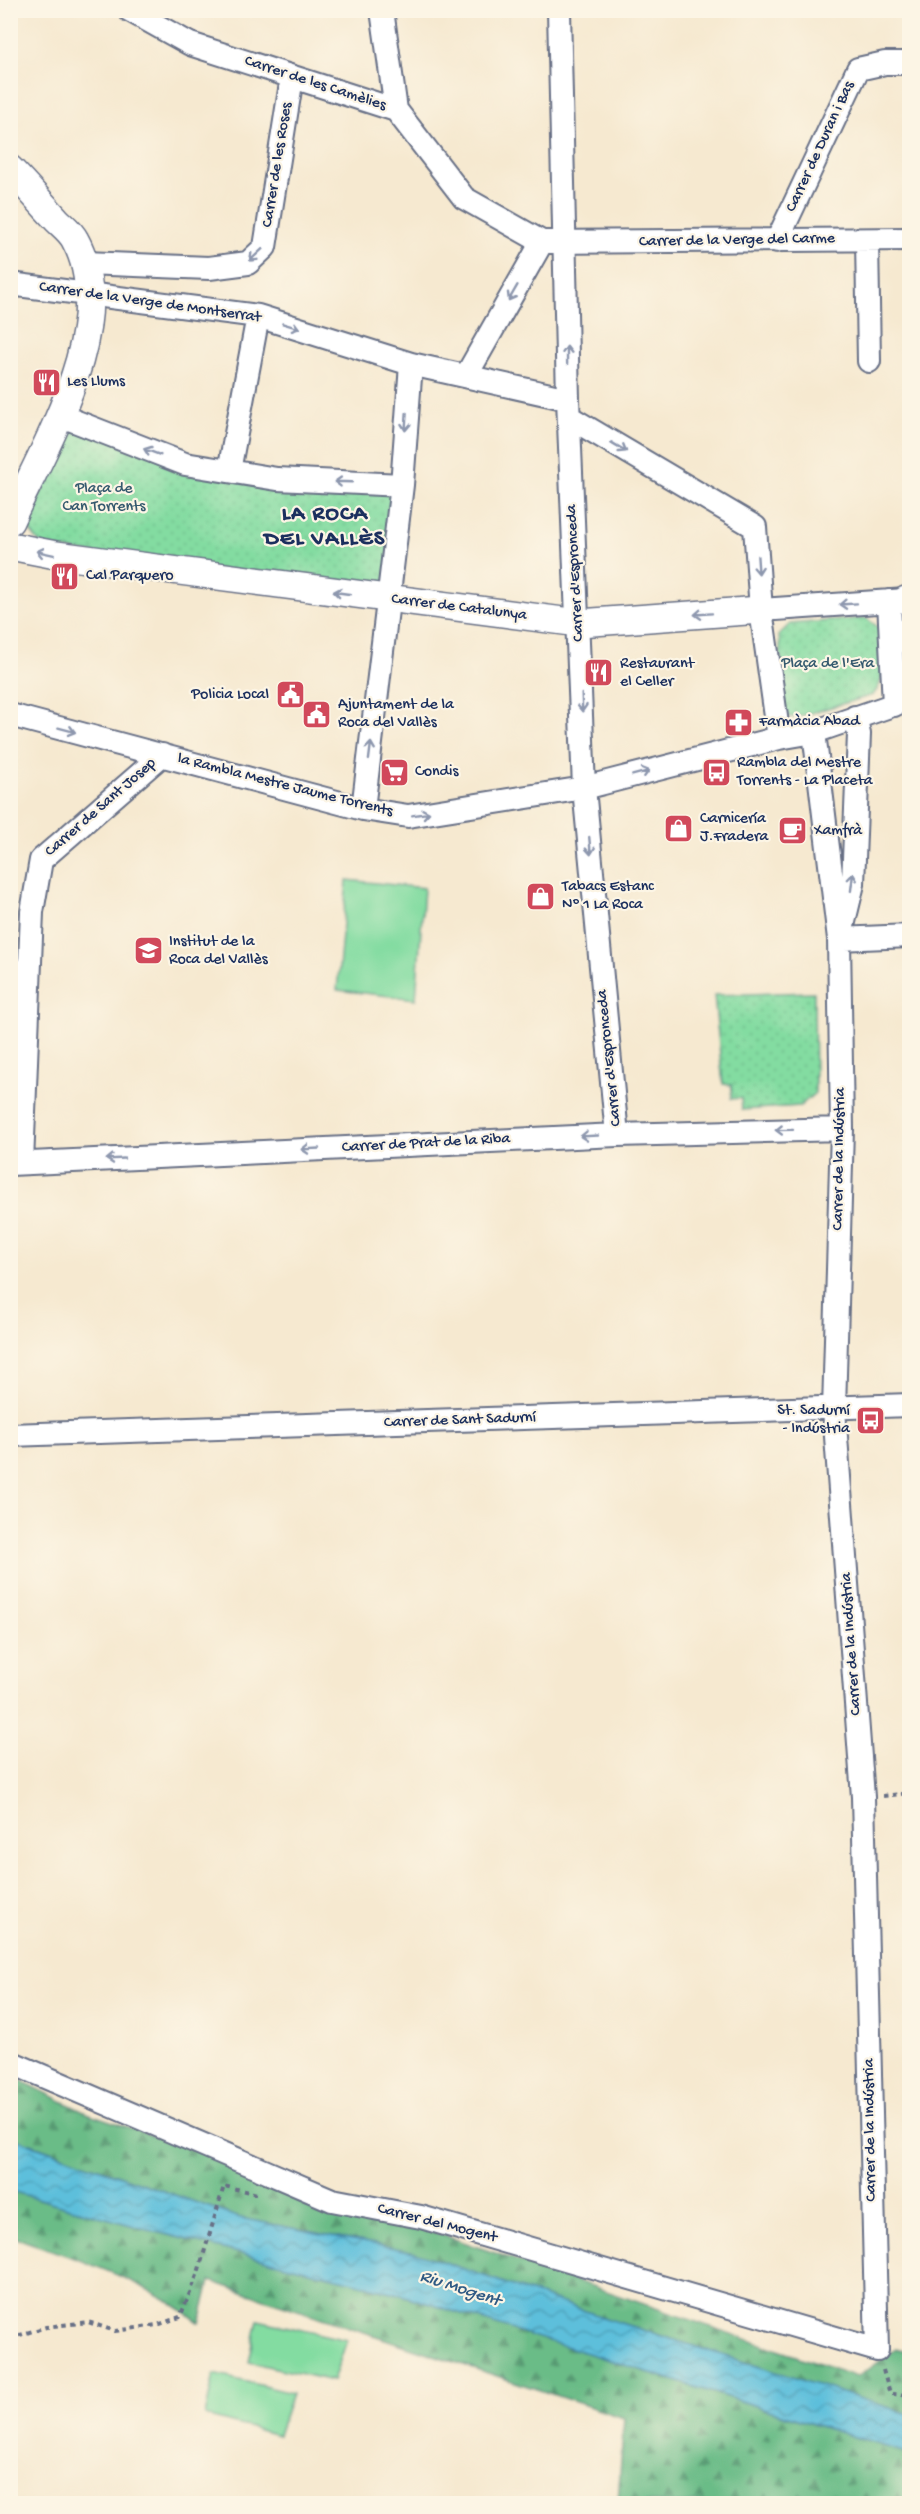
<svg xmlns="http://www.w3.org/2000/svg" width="920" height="2514" viewBox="0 0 920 2514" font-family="'Gochi Hand',sans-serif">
	<defs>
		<pattern id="forest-firs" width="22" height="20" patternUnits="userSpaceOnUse" patternTransform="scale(1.5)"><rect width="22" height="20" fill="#6abc87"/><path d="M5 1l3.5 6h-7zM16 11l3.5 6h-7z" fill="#569972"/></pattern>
		<pattern id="park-dots" width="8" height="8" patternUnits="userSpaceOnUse" patternTransform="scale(1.5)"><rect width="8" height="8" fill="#83dca1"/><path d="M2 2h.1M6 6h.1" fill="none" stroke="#71bd8d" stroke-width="1.8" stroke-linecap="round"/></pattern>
		<pattern id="water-waves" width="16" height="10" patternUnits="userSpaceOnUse" patternTransform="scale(1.5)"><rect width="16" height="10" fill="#5dbfdb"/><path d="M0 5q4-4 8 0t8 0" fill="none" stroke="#4c9cb5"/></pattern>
	</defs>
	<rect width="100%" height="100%" fill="#fcf5e5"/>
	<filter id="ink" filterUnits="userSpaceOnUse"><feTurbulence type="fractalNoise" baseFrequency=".0167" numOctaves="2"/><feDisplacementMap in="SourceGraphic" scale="12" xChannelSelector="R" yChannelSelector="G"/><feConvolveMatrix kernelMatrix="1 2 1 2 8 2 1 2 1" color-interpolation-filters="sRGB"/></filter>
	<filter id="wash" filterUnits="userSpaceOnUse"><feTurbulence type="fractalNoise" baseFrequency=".008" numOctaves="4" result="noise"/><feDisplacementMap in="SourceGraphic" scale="24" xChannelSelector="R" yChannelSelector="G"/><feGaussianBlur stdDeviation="1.35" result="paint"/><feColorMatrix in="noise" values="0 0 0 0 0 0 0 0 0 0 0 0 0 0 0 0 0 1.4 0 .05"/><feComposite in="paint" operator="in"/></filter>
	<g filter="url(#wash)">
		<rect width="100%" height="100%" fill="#f6e9d0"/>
		<path fill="url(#forest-firs)" stroke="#427672" stroke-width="1.5" d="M10 2075 84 2112 857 2377 896 2349 909 2353V2414L611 2320 415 2252 240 2218 11 2137Z
			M11 2191 145 2229 392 2292 909 2454V2503H618L624 2418 210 2281 200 2323C143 2278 78 2260 11 2236Z"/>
		<path fill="url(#park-dots)" stroke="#4f8680" stroke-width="1.5" d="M71 420 185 464 397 491 383 594 42 546 27 527Z
			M866 618 879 628C881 650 889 677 873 695L797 717H789L785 713 779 635 790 624Z
			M814 992 815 1093 800 1106 742 1110 741 1098 731 1099 732 1085 723 1084 714 995Z"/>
		<path fill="#83dca1" stroke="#4f8680" stroke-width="1.5" d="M347 880 424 888 416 999 337 990Z
			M258 2320 347 2340 333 2381 249 2362Z
			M214 2374 292 2393 278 2435 205 2416Z"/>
		<path fill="url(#water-waves)" stroke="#3c779c" stroke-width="1.5" d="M10 2137 240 2218 415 2252 611 2320 909 2414V2454L392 2292 145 2229 11 2191Z"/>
	</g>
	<g filter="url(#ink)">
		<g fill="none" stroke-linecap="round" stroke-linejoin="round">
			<defs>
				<path id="minor" d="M129 10 190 44 396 110 464 198 542 242 910 239
					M382 10 396 110
					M559 10 568 399 584 788 617 1135
					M867 240 869 361
					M777 241 858 69 885 63H910
					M85 263 209 268 248 263 265 247 292 77
					M10 284 258 316 411 364 568 399
					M466 376 542 242
					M59 415 185 464 277 479 402 485
					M569 417 755 527 761 610 779 738
					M229 471 258 316
					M889 601 894 705
					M761 610 906 600
					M10 715 363 809 408 816 584 788 779 738 814 732 910 699
					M363 809 402 485 411 364
					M843 926 853 884 859 734 855 717
					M839 939 910 936
					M22 1163 32 912 41 860 162 755
					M10 1164 617 1135 842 1129
					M10 1435 910 1405
					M10 2062 332 2200 421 2217 877 2350 863 1797 834 1410 842 1129 839 939 814 732"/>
				<path id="tertiary" d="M10 169C26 185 41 203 57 220 63 226 71 232 75 240 120 322 45 445 10 521
					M10 546 56 555 579 623 761 610
					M906 600H910"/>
			</defs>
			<use href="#minor" stroke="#687086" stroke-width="26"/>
			<use href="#tertiary" stroke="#687086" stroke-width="30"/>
			<path stroke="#687086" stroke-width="4" stroke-dasharray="4.5 4.5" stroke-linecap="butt" d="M883 1796 910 1793
				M10 2338 46 2327 88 2322 115 2331 157 2325 180 2317 198 2273 224 2186 257 2194
				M883 2370 890 2394 910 2395"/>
			<use href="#minor" stroke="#fff" stroke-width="22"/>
			<use href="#tertiary" stroke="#fff" stroke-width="27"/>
		</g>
		<defs><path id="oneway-shaft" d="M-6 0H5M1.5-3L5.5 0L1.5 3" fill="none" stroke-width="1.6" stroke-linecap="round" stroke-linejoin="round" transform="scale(1.5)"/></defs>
		<g stroke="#8d97ae">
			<use href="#oneway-shaft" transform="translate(256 255) rotate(137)"/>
			<use href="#oneway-shaft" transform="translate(513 293) rotate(120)"/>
			<use href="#oneway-shaft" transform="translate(291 326) rotate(17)"/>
			<use href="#oneway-shaft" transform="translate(567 355) rotate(-91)"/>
			<use href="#oneway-shaft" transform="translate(406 422) rotate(94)"/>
			<use href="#oneway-shaft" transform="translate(619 447) rotate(31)"/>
			<use href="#oneway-shaft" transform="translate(152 452) rotate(-159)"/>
			<use href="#oneway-shaft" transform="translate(343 482) rotate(-178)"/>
			<use href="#oneway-shaft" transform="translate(45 553) rotate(-168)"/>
			<use href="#oneway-shaft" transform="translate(758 565) rotate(86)"/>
			<use href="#oneway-shaft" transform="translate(342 593) rotate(-172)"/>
			<use href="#oneway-shaft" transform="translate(848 604) rotate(176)"/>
			<use href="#oneway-shaft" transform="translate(703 614) rotate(176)"/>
			<use href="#oneway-shaft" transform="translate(582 703) rotate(88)"/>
			<use href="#oneway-shaft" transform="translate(67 730) rotate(15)"/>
			<use href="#oneway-shaft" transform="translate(370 751) rotate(-83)"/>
			<use href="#oneway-shaft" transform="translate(641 773) rotate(-15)"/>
			<use href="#oneway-shaft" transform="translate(421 814) rotate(-9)"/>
			<use href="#oneway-shaft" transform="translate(590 846) rotate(85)"/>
			<use href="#oneway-shaft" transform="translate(852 882) rotate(-83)"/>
			<use href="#oneway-shaft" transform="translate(784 1130) rotate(179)"/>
			<use href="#oneway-shaft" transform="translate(589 1136) rotate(177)"/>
			<use href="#oneway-shaft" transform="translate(310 1149) rotate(177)"/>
			<use href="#oneway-shaft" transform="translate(115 1159) rotate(177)"/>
		</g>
	</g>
	<defs>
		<symbol id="restaurant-square" viewBox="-11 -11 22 22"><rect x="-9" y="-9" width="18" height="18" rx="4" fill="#d1495b" stroke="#fcf5e5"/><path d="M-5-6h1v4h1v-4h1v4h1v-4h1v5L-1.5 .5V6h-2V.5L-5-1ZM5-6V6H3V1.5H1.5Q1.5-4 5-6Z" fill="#fff"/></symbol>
		<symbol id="civic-square" viewBox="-11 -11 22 22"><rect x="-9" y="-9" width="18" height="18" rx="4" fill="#d1495b" stroke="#fcf5e5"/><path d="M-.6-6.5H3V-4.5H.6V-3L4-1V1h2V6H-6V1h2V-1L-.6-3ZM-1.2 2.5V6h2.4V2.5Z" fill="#fff"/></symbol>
		<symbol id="pharmacy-square" viewBox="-11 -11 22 22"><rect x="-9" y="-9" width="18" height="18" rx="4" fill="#d1495b" stroke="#fcf5e5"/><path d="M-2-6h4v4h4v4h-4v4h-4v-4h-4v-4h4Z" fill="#fff"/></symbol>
		<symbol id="supermarket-square" viewBox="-11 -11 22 22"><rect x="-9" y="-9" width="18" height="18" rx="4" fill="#d1495b" stroke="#fcf5e5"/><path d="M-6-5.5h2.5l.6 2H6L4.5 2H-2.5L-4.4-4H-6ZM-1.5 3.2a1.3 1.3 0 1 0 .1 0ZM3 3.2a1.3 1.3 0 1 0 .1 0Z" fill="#fff"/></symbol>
		<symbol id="bus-square" viewBox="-11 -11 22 22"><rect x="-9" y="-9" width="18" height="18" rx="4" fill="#d1495b" stroke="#fcf5e5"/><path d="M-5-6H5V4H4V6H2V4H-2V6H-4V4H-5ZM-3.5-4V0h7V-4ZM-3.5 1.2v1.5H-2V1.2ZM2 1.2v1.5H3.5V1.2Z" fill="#fff"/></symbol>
		<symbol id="shop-square" viewBox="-11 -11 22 22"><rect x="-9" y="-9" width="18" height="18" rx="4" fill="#d1495b" stroke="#fcf5e5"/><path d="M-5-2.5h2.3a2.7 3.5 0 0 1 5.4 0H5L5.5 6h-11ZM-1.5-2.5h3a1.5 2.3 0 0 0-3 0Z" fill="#fff"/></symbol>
		<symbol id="cafe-square" viewBox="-11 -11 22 22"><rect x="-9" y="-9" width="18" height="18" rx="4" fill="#d1495b" stroke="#fcf5e5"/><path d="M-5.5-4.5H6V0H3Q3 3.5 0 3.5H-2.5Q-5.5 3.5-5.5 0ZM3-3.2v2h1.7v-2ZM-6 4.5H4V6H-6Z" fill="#fff"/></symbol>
		<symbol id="school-square" viewBox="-11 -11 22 22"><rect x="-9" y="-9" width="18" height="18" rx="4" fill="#d1495b" stroke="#fcf5e5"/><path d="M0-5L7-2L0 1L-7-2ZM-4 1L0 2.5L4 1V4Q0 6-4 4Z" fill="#fff"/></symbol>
	</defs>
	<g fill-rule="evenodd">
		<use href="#restaurant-square" x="30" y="366" width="33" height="33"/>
		<use href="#restaurant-square" x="48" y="560" width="33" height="33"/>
		<use href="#restaurant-square" x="582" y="656" width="33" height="33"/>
		<use href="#civic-square" x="274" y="678" width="33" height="33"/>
		<use href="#civic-square" x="300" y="698" width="33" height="33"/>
		<use href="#pharmacy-square" x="722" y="706" width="33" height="33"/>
		<use href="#supermarket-square" x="378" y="756" width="33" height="33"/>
		<use href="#bus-square" x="700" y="756" width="33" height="33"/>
		<use href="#shop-square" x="662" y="812" width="33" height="33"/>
		<use href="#cafe-square" x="776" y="814" width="33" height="33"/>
		<use href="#shop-square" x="524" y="880" width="33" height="33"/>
		<use href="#school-square" x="132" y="934" width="33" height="33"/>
		<use href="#bus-square" x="854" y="1404" width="33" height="33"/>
	</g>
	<g text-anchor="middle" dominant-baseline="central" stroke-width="4.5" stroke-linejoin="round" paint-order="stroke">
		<g font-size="16" fill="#1b2f5e" stroke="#fcf5e5">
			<text transform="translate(315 84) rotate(18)">Carrer de les Camèlies</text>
			<text transform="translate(821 147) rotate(-65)">Carrer de Duran i Bas</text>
			<text transform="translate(278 165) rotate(-81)">Carrer de les Roses</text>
			<text transform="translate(737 241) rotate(-1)">Carrer de la Verge del Carme</text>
			<text transform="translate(150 303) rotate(8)">Carrer de la Verge de Montserrat</text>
			<text transform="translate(576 573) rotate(-93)">Carrer d'Espronceda</text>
			<text transform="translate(459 608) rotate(7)">Carrer de Catalunya</text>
			<text transform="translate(285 786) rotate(14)">la Rambla Mestre Jaume Torrents</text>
			<text transform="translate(101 808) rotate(-41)">Carrer de Sant Josep</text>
			<text transform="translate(610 1058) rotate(-96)">Carrer d'Espronceda</text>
			<text transform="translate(426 1144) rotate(-3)">Carrer de Prat de la Riba</text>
			<text transform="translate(840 1159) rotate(-89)">Carrer de la Indústria</text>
			<text transform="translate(460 1421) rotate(-2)">Carrer de Sant Sadurní</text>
			<text transform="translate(852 1644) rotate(-94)">Carrer de la Indústria</text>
			<text transform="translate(871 2130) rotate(-91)">Carrer de la Indústria</text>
			<text transform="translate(437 2224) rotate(14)">Carrer del Mogent</text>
		</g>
		<g font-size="16" fill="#1b2f5e" stroke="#fcf5e5" text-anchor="start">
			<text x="67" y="382">Les Llums</text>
			<text x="86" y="576">Cal Parquero</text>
			<text x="620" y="664">Restaurant<tspan x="620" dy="18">el Celler</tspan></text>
			<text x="269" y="695" text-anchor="end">Policia Local</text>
			<text x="338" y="705">Ajuntament de la<tspan x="338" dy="18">Roca del Vallès</tspan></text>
			<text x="759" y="722">Farmàcia Abad</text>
			<text x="737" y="763">Rambla del Mestre<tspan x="737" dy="18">Torrents - La Placeta</tspan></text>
			<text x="415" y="772">Condis</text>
			<text x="700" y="819">Carnicería<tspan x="700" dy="18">J.Fradera</tspan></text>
			<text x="814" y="831">Xamfrà</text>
			<text x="562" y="887">Tabacs Estanc<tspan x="562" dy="18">Nº 1 La Roca</tspan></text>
			<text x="169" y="942">Institut de la<tspan x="169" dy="18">Roca del Vallès</tspan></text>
			<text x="850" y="1411" text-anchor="end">St. Sadurní<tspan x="850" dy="18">- Indústria</tspan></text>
		</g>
		<g font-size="16" fill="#355a6f" stroke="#fcf5e5">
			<text x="104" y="489">Plaça de<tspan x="104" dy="18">Can Torrents</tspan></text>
			<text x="828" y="664">Plaça de l'Era</text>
		</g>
		<g font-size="18" font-style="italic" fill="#2f5a84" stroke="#fcf5e5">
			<text transform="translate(460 2289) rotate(18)">Riu Mogent</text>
		</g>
		<g font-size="22" font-weight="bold" letter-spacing="1.5" fill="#1b2f5e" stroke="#fcf5e5">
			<text x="325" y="515">LA ROCA<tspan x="325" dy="25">DEL VALLÈS</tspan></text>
		</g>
	</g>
	<rect width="920" height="2514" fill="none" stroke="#fcf5e5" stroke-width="36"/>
</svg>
